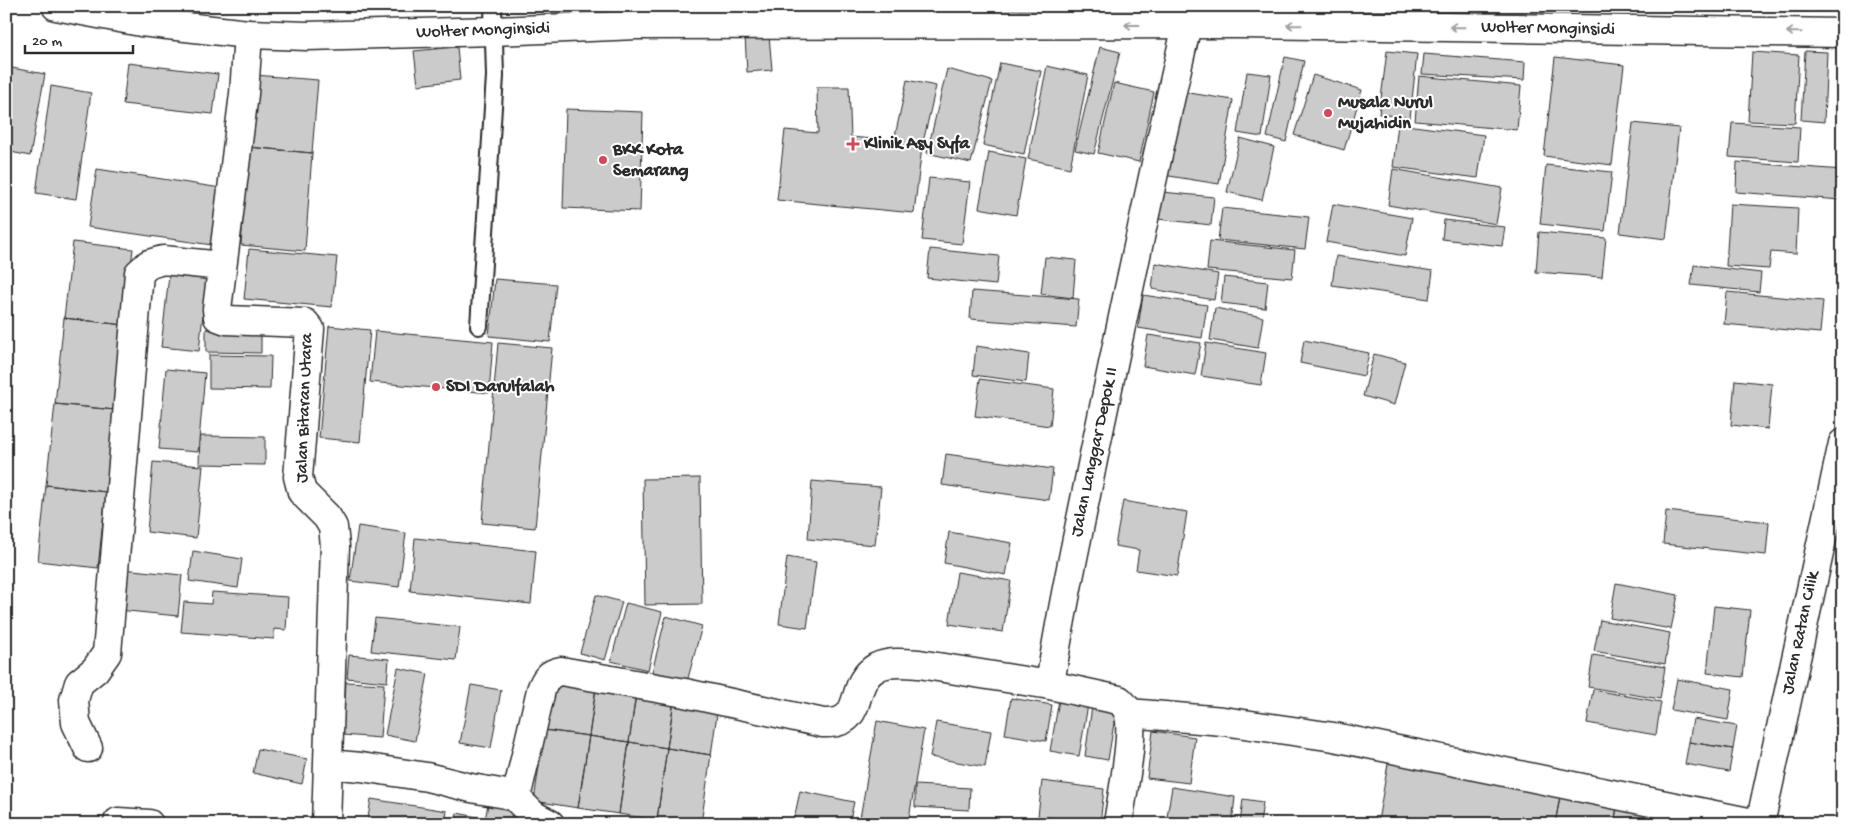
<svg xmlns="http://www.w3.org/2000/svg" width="1849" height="830" viewBox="0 0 1849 830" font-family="'Gochi Hand',sans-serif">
	<rect width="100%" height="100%" fill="#fff"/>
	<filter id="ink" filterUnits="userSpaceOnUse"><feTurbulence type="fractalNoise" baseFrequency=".02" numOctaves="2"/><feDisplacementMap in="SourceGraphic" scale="10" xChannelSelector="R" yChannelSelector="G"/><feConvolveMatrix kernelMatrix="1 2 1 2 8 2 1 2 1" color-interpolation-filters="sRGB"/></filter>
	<g filter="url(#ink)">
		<path fill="#cbcbcb" stroke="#2b2b2b" d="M769 35 772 70 747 72 745 36Z
			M457 47 460 80 418 85 414 51Z
			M1100 47 1120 52 1094 154 1075 150Z
			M1387 51 1417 54 1410 118 1379 114Z
			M1805 51 1827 52 1824 122 1801 120Z
			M1752 52 1799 55 1795 123 1748 121Z
			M1424 54 1525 62 1524 80 1422 74Z
			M1285 57 1304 61 1286 142 1267 137Z
			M1555 57 1624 65 1612 165 1544 156Z
			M128 63 218 74 213 114 123 104Z
			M1000 63 1041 71 1024 154 983 145Z
			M1047 66 1088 75 1070 168 1028 159Z
			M6 67 45 74 30 156 6 151Z
			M947 69 992 81 971 163 927 153Z
			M1247 72 1271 75 1262 137 1237 133Z
			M254 75 318 80 312 153 248 147Z
			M1313 75 1362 90 1344 150 1294 135Z
			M1419 76 1521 86 1517 130 1415 121Z
			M907 80 936 86 922 147 914 213 777 200 785 130 818 133 817 87H849L851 137 894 141Z
			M1114 83 1154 92 1139 162 1098 153Z
			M51 86 91 93 76 199 36 193Z
			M1177 91 1233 100 1219 184 1163 175Z
			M566 109 643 112 640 211 563 208Z
			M1633 123 1679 128 1666 239 1620 233Z
			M1732 123 1800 127 1798 162 1729 157Z
			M1398 124 1484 135 1478 178 1393 167Z
			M1240 138 1274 147 1262 200 1227 192Z
			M248 147 312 153 305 251 241 245Z
			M989 152 1026 159 1016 215 979 208Z
			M1737 162 1843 170 1841 200 1736 192Z
			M1546 165 1612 172 1605 231 1540 224Z
			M97 169 221 188 212 245 88 227Z
			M1393 169 1502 188 1496 224 1388 205Z
			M929 178 970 182 962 244 922 240Z
			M1162 192 1214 197 1211 225 1158 219Z
			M1333 204 1412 218 1405 256 1326 242Z
			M1730 204 1798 208 1796 254 1771 252 1769 269 1726 266Z
			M1222 208 1309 217 1305 249 1218 240Z
			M1444 220 1505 227 1502 246 1442 239Z
			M1539 232 1606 238 1602 277 1536 272Z
			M1210 241 1295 250 1292 278 1207 270Z
			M73 242 133 249 124 325 64 318Z
			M249 249 337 257 332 307 244 299Z
			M930 249 999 256 996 285 927 278Z
			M1336 256 1433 271 1429 299 1332 285Z
			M1045 257 1076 260 1073 298 1041 294Z
			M1155 263 1218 274 1214 300 1152 289Z
			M1694 265 1761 273 1759 292 1691 285Z
			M169 275 207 279 199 351 161 347Z
			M1224 277 1268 282 1265 308 1221 303Z
			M495 279 556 284 550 342 489 336Z
			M972 291 1079 299 1076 327 970 319Z
			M1727 292 1823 301 1820 333 1724 324Z
			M1143 295 1207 305 1202 338 1138 328Z
			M1215 308 1263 317 1258 348 1210 340Z
			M64 318 124 325 115 410 55 404Z
			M329 326 370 330 360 442 319 438Z
			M206 329 261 331V353L206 352Z
			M375 331 493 342 489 393 370 382Z
			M1148 335 1201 343 1195 375 1143 366Z
			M1304 340 1369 353 1364 376 1300 363Z
			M498 343 552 348 535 528 482 523Z
			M1206 343 1266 353 1261 385 1201 376Z
			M976 346 1029 354 1026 382 973 375Z
			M1374 354 1405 362 1394 405 1363 396Z
			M209 355 271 356 270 389 209 388Z
			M166 369 205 373 198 452 159 449Z
			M980 379 1054 389 1050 426 975 416Z
			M1735 380 1772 384 1768 429 1731 425Z
			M55 404 115 410 106 492 46 485Z
			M200 436 265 437V465L199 464Z
			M946 454 1053 469 1049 500 942 485Z
			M153 462 203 466 196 538 147 532Z
			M700 478 702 604 645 605 643 479Z
			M812 481 881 487 875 545 808 539Z
			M46 485 106 492 98 568 38 561Z
			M1123 501 1187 512 1177 576 1136 570 1139 550 1115 546Z
			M1666 511 1769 522 1766 555 1663 544Z
			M358 526 406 533 399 587 350 581Z
			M949 532 1012 543 1006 575 944 563Z
			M415 538 536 551 531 604 410 591Z
			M1840 543H1843V575L1835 574Z
			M193 551 242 559 238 588 189 581Z
			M787 557 816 562 807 628 779 624Z
			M122 569 182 575 178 616 118 610Z
			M957 572 1011 581 1003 632 949 624Z
			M1616 583 1678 595 1671 629 1610 618Z
			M212 592 288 597 286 630 274 629V639L181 632 184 602 211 604Z
			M596 595 622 602 605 660 580 653Z
			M626 603 662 612 648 670 611 661Z
			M1714 606 1750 610 1743 677 1707 673Z
			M666 616 702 626 687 682 652 672Z
			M375 618 460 627 456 660 371 651Z
			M1600 620 1670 633 1665 664 1594 651Z
			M349 655 389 659 387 682 347 678Z
			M1593 655 1665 667 1660 699 1588 687Z
			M398 668 428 674 415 741 385 735Z
			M1677 679 1733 689 1728 720 1671 710Z
			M551 681 596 688 589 736 544 730Z
			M346 682 384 684 380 738 343 735Z
			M471 685 501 690 491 748 460 743Z
			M596 688 636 694 629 742 589 736Z
			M1593 690 1661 702 1656 735 1587 723Z
			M636 694 674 700 667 748 629 742Z
			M1011 698 1052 705 1046 741 1005 734Z
			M674 700 718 707 711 755 667 748Z
			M1059 700 1088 705 1079 756 1050 751Z
			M1092 706 1116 711 1108 760 1085 756Z
			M1693 719 1737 726 1733 749 1689 742Z
			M877 721 924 730 908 824H859Z
			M936 722 991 731 985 767 930 757Z
			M544 730 589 736 578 808 534 801Z
			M1153 731 1195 737 1189 783 1147 778Z
			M589 736 629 742 619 814 578 808Z
			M629 742 667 748 657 820 619 814Z
			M1689 742 1733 749 1729 772 1685 764Z
			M667 748 711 755 701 824H684L657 820Z
			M258 749 307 759 302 784 253 773Z
			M1389 758 1561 791 1555 824H1393L1378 821Z
			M1042 781 1104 789 1100 824 1038 816Z
			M915 785 970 788 969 810 915 807Z
			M1172 787 1235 797 1232 824H1213L1167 817Z
			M800 791 854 802 849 824H793Z
			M1561 791 1618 802 1614 824H1555Z
			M490 795 514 799 510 824H484Z
			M371 799 447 811 445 824H367Z
			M1243 799 1263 802 1260 824H1240Z
			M1618 802 1685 814 1683 824H1614Z
			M457 813 483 818 482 824H455Z
			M1174 820 1200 824H1173Z"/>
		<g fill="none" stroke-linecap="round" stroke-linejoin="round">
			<defs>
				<path id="lane" d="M479 326 495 76 493 6"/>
				<path id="street" d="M248 34 244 94 217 309 218 317 226 320 305 323 310 329 298 477 302 492 327 517 333 527 335 546 326 824
					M1129 713 1223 721 1334 737 1758 824
					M88 748 76 723 74 700 79 683 95 670 107 653 139 273 149 264 163 260 222 266
					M328 764 361 767 427 777 471 788 506 794 516 798 533 815 550 824
					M516 798 541 690C545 679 549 673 561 671L685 693 823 723C868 725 846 685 877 667 889 661 906 663 919 664L1050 685
					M118 822 149 824
					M1118 824C1121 799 1136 732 1128 712 1126 706 1123 704 1119 700L1050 685C1061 608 1079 532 1094 455 1124 311 1154 168 1187 25"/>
				<path id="secondary" d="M56 6 141 22 248 34 307 36 494 31 637 25 1239 24 1843 33
					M1760 824 1843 443"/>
			</defs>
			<use href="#lane" stroke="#2b2b2b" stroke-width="20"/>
			<use href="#street" stroke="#2b2b2b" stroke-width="31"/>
			<use href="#secondary" stroke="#2b2b2b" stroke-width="31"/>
			<use href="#lane" stroke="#fff" stroke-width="16"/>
			<use href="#street" stroke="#fff" stroke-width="28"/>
			<use href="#secondary" stroke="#fff" stroke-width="28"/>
		</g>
		<defs><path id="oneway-shaft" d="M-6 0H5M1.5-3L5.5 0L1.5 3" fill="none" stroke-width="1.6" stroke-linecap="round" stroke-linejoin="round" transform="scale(1.25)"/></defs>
		<g stroke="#a0a0a0">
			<use href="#oneway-shaft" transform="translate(1132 25) rotate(-180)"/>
			<use href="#oneway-shaft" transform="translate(1294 25) rotate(-179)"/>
			<use href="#oneway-shaft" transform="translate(1457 27) rotate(-179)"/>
			<use href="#oneway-shaft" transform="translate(1794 32) rotate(-179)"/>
		</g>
	</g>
	<g fill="#d1495b" stroke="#fff" stroke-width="2">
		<circle cx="1328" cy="113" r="5"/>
		<path d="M850.5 136.5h5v5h5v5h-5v5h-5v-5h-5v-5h5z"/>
		<circle cx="603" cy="160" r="5"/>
		<circle cx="436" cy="387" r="5"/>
	</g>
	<g text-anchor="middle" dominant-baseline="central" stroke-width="4" stroke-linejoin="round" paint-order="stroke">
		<g font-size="18" fill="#2b2b2b" stroke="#fff">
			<text transform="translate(1548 29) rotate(1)">Wolter Monginsidi</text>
			<text transform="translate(483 31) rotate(-2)">Wolter Monginsidi</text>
			<text transform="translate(305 408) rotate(-88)">Jalan Bitaran Utara</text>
			<text transform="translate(1095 452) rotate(-78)">Jalan Langgar Depok II</text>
			<text transform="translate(1801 633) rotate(-78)">Jalan Ratan Cilik</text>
		</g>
		<g font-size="18" font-weight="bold" fill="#2b2b2b" stroke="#fff" text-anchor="start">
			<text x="1338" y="103">Musala Nurul<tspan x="1338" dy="21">Mujahidin</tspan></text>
			<text x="864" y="144">Klinik Asy Syfa</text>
			<text x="613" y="150">BKK Kota<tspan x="613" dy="21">Semarang</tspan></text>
			<text x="446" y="387">SDI Darulfalah</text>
		</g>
	</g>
	<rect width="1849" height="830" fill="none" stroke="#fff" stroke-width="25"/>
	<rect x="12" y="12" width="1824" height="805" fill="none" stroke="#2b2b2b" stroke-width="2" filter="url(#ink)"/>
	<path d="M25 45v8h108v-8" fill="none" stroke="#2b2b2b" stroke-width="2.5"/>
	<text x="32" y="45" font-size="15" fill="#2b2b2b" stroke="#ffffff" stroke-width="4" paint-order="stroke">20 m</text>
</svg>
